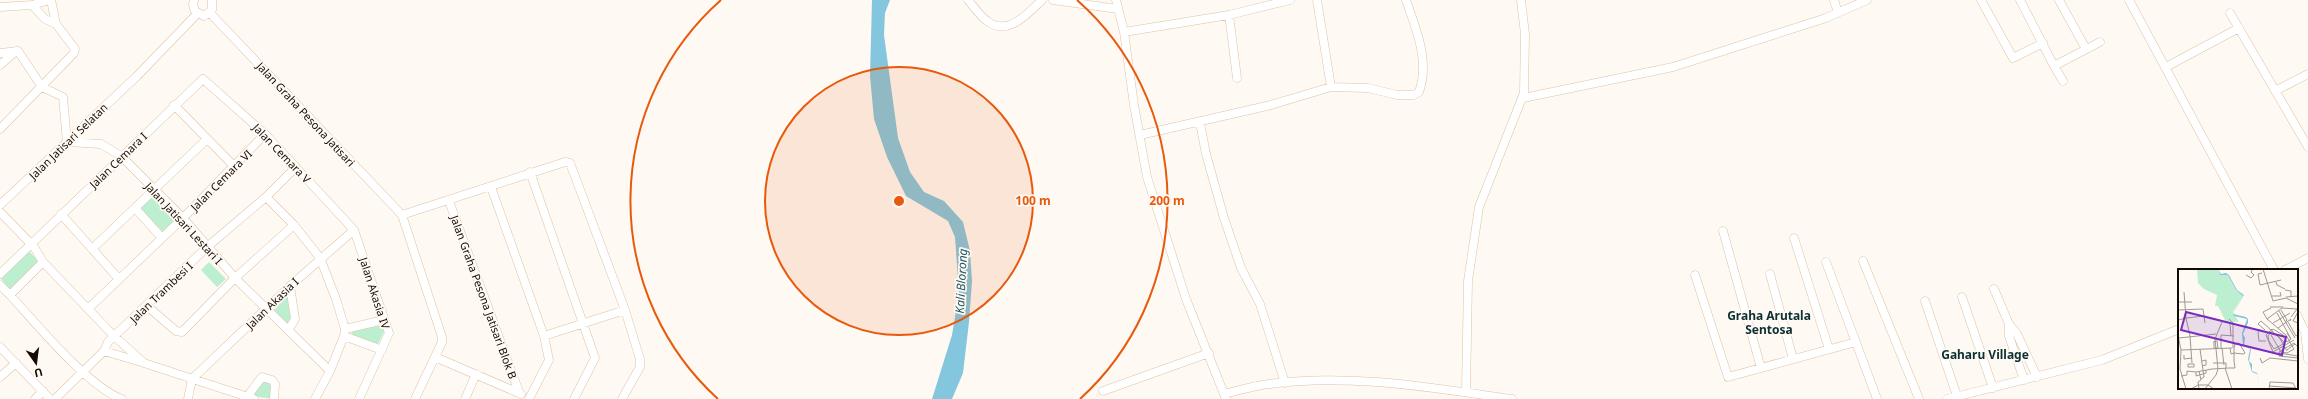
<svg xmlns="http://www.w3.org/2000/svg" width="2308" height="399" viewBox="0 0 2308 399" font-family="'Noto Sans',sans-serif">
	<rect width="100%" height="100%" fill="#fef9f3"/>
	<path fill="#bceed0" d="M153 196 179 221 165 234 140 209Z
		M29 251 39 262 10 289 0 278Z
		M209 262 226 279 217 287 201 270Z
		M288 294 294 318 289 325 274 310Z
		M381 324 384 332 376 348 351 338 352 331Z
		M262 379 271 382 272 399 252 396Z"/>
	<path fill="#84c6dd" d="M872 0H890L885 13 884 35 898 138 910 172 924 192 944 201 963 222 970 251 972 281 969 322 963 373 952 399H932L952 335 959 293 955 237 948 221 906 196 887 157 874 119 870 76Z"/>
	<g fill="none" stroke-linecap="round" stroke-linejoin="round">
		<defs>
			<path id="street" d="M194 0 193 5 195 11 204 16 212 10V0
				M968 0C974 7 980 16 987 21 1008 37 1027 14 1042 0
				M1053 0 1118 9
				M1116 0 1124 32 1134 105 1147 177 1186 299 1226 399
				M1317 0 1331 87
				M1834 0 1838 13
				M1981 0 2013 58 2043 43
				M2020 0 2054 66 2100 42
				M2059 0 2086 49
				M2129 0 2274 270
				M32 5 50 0
				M0 7 32 5 45 19 56 24
				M210 13 402 215 442 337V342L415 399
				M2230 13 2308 147
				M1229 15 1237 78
				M1124 32 1229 15 1290 0
				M0 53 18 51 42 87 63 97 67 142 101 144 121 156 183 218 235 278 330 371
				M0 65 16 51
				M2054 66 2063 81
				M2166 67 2239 28
				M2275 91 2308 74
				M1523 98 1673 67 1826 18 1867 0
				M174 105 234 166
				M1200 123 1206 154 1224 218 1241 268 1260 304 1285 383
				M0 129 74 53 75 49 56 24 51 0
				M1140 135 1271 105 1331 87 1368 88 1397 95H1414L1419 92C1430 61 1416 29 1406 0
				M530 172 595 358 574 399
				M491 187 544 336 549 360 529 399
				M266 197 294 225 320 258 336 299 345 329 344 336 330 371 315 399
				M449 201 519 392
				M0 205 137 76 197 14
				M135 208 162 238
				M0 212 34 247 43 262 114 336 144 363 254 399
				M61 214 119 279
				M402 215 565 162 570 163 625 310 640 359V367L622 399
				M1723 231 1761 368
				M1794 238 1829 349
				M92 249 207 139
				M1863 261 1919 399
				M1826 262 1877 399
				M2285 270 2308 258
				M0 274 203 79 265 134 354 230 389 333 359 399
				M1770 274 1793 359
				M1695 275 1728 377 1856 342
				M0 285 10 295 43 262
				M1994 289 2009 324
				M10 295C35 322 89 388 122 399
				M1962 297 1993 388
				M1925 301 1957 396
				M147 306 176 331 182 332 235 278 294 225
				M89 308 183 218 265 134
				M2297 315 2305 332 2308 359
				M289 329 295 319 290 286
				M345 329 384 320
				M344 336 382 350
				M544 336 625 310
				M0 347 50 399
				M104 351 141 362
				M435 357 521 394
				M0 377 16 363
				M2024 380 2009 336V324L2017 334 2037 377
				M1103 391 1209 353
				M1466 392 1468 281 1479 207 1524 93 1525 34 1521 0
				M1224 394C1239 390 1254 386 1269 384 1349 373 1433 388 1512 399
				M247 397 262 377 272 380 275 384 274 399
				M35 399 43 391
				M55 399 104 351 108 342 207 247 266 197 296 167
				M188 399 192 379 290 286 354 230
				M465 399 476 374
				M1947 399 2102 360 2179 329"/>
		</defs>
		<use href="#street" stroke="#dec2a6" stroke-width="9"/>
		<use href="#street" stroke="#fff" stroke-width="8"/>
	</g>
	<circle cx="899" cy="201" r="134" fill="#e8590c" fill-opacity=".12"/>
	<g fill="none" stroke="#e8590c" stroke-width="2">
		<circle cx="899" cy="201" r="134"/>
		<path d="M718 399A268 268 0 0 1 721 0M1077 0A268 268 0 0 1 1080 399"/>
	</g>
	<g text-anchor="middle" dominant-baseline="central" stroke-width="3.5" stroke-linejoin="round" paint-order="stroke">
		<g font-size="11" fill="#140a03" stroke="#fef9f3">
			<text transform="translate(306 114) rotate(47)">Jalan Graha Pesona Jatisari</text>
			<text transform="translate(68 141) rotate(-44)">Jalan Jatisari Selatan</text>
			<text transform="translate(282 153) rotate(46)">Jalan Cemara V</text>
			<text transform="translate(118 160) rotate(-44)">Jalan Cemara I</text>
			<text transform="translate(221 180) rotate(-45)">Jalan Cemara VI</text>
			<text transform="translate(184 223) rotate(47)">Jalan Jatisari Lestari I</text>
			<text transform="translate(161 292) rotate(-44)">Jalan Trambesi I</text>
			<text transform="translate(375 293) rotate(72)">Jalan Akasia IV</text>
			<text transform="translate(484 297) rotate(70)">Jalan Graha Pesona Jatisari Blok B</text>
			<text transform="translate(272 303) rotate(-44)">Jalan Akasia I</text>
		</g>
		<g font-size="12" font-style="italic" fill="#225869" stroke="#fef9f3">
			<text transform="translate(961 281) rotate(-87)">Kali Blorong</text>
		</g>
		<g font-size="12" font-weight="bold" fill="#0d3034" stroke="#fef9f3">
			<text x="1769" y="315">Graha Arutala<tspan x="1769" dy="14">Sentosa</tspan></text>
			<text x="1985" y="354">Gaharu Village</text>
		</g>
	</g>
	<g transform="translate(2178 269)">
		<rect width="120" height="120" fill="#fef9f3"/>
		<path d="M19 0H40L41 5 50 6 58 21 65 27 55 43 61 53H48L40 37H37L39 26 26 20 20 14Z" fill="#bceed0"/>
		<path d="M40 0 43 5 48 4 51 6 59 21 66 26 55 45 68 48 70 50V54L65 65 67 69 66 77 73 80 71 92 74 95V102L79 104 82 120 79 105 74 103 70 90 72 80 65 77 64 64 69 50 56 47 55 45 65 27 58 21 50 6H42Z" fill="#84c6dd"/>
		<path fill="none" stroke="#a09993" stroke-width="1" d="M85 0 95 32 108 29 120 35M84 4 80 5 82 16 103 11M68 6 73 9 76 6 73 3 75 0M98 13 99 16 107 20M107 21 113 22V28M94 27H103L102 23M108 28 120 27M0 33H14M92 38H105M93 39 85 43 89 50 104 39 119 40 113 48M0 41 25 40 27 54M103 41 109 51 107 53M101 42 117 69M120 43 115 52 120 54M99 44 113 70M51 50 55 54V79M89 50 108 66 114 77 109 81M0 51 8 49 6 23M110 53 118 67 120 66M95 54 112 44M52 55 53 67M100 59 113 50 112 52M82 60 80 63 81 72H88M94 60 88 66 95 83M87 61 80 55 83 52 93 61M94 62 106 73M93 63 101 68 109 82M0 66 3 81 2 100 8 120M93 66 103 83 109 84 116 80 114 77 117 75M1 69 38 65M91 72 90 67 95 60 105 66 109 73 113 70 109 64M91 72 96 80 107 74H105M35 73 38 72H39L40 79H36V73M120 78 116 74 101 83V87L120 89M43 79V66L56 67M44 79 46 96M22 80 26 108 23 110M3 81 54 79M13 81 12 67 8 49 26 47 55 55M13 81 14 94M95 83 116 71M101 84 120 87M6 86V90L14 89M82 89 84 94 92 89 120 92M24 92 28 91V96L24 97M35 94H48V99M13 95H16V98H10V95H13M47 99 54 120M28 101V104L18 107V103L34 100 51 99H57L56 92V79L57 75 61 74 67 84 65 85 56 84 53 85 52 79M3 107 9 106V102L18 103M91 117 118 119M13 120 20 116H30L38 106 40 100 37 70 44 53M21 120 20 113 23 111 21 102M27 120 30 116 36 120M91 120 92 113 115 114 118 120"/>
		<path fill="#7b2cbf" fill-opacity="0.15" stroke="#7b2cbf" stroke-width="2" d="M8 43 108 68 104 86 3 61Z"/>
		<rect width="120" height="120" fill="none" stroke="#140a03" stroke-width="2"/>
	</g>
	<circle cx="899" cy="201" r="6" fill="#e8590c" stroke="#fef9f3" stroke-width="2"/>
	<g font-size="12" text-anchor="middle" font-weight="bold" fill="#e8590c" stroke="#fef9f3" stroke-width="3.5" stroke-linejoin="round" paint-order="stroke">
		<text x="1033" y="205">100 m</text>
		<text x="1167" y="205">200 m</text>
	</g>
	<g transform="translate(36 363) rotate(166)" stroke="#fef9f3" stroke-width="3" paint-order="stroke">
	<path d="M0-3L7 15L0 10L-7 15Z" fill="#140a03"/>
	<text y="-6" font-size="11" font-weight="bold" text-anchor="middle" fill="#140a03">U</text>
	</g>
</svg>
